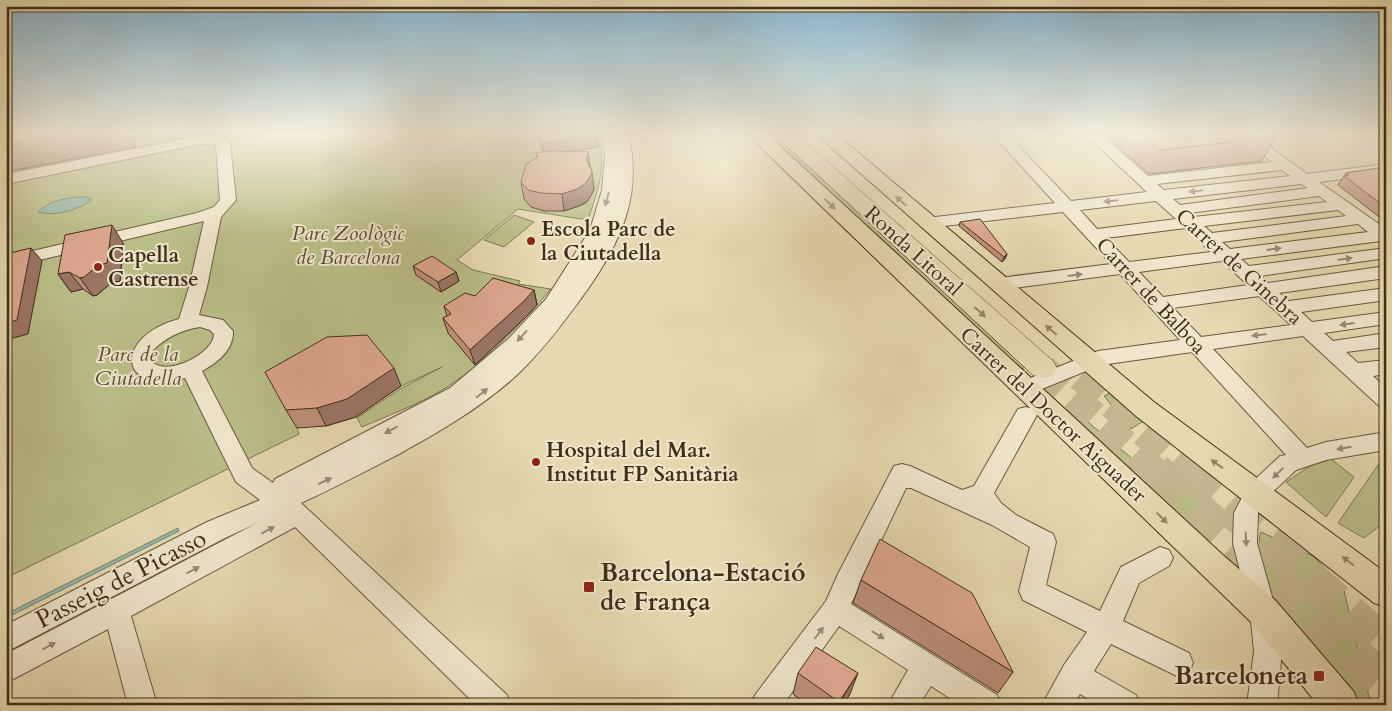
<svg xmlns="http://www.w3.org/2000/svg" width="1392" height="711" viewBox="0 0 1392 711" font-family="Cardo,serif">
	<rect width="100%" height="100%" fill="#e6d9b1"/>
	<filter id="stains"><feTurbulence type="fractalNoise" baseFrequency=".004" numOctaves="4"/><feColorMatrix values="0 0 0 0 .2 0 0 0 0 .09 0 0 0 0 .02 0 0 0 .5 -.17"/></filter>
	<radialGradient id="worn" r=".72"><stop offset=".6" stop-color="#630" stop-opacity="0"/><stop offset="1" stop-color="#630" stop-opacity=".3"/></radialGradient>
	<path fill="#babe88" stroke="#7c7650" d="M6 134H596C609 164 597 192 588 220L518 209 457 260 473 270 520 281 518 284 551 289C522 322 480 368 442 390 417 405 389 415 362 427L357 418 400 389 442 367 401 386 384 363 297 428 299 434 6 578Z
		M764 134H774L1026 367 1019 370Z
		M514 215 534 222 504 247 484 240Z
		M1111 392 1145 420 1131 429 1104 396Z
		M1071 408 1146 470 1138 482 1064 412Z
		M1331 459 1354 477 1326 517 1286 482 1310 466Z
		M1187 461 1205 476 1201 494 1171 477Z
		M1378 465H1386V521L1364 538 1338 523Z
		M1169 479 1201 502 1182 523 1142 485Z
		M1261 532 1313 556 1343 586 1371 705H1352C1325 671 1245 577 1261 532Z"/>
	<path fill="#96baaa" stroke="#738270" d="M86 197 92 200C78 210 55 217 38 212 49 200 70 197 86 197Z
		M178 528 179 531 6 618V614Z"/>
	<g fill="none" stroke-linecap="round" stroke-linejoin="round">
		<path stroke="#c5b792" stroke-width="28" stroke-dasharray="28 14" stroke-linecap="butt" d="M1043 368 1156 472
			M1080 377 1188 472"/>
		<path stroke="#c5b792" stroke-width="36" stroke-dasharray="36 18" stroke-linecap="butt" d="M1155 470 1386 683
			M1187 470 1386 645"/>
		<defs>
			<path id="minor" d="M600 134H628C643 192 622 239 590 286 568 317 545 348 518 374 482 407 441 431 399 454 366 471 334 488 301 503L507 695 511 705H476L295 527 131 616 157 705H128L108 629 6 683V654L259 522 225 538 6 652V625L207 522 260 500 236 482 185 378C119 396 112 337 179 319L189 287 204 221 6 268V257L197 213 214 207 220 200 216 145 200 144 6 184V174L200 136C211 135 222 134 230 143L236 200 221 217 207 287 199 315 223 320 233 331C234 350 217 363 202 371L252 468 273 483 275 479 450 388 508 339 546 299 590 230 602 190 605 156ZM200 327 210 330 214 334C214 353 168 377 152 362L153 350C167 337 181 330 200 327Z
				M823 134H865C858 142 833 143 823 140L821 137Z
				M992 134H1007L1071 201 1147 192 1085 134H1101L1148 176 1272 162 1235 134H1252L1307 174 1386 164V174L1319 182 1386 229V242L1381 241 1241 259 1249 266 1386 248V258L1260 276 1268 283 1386 266V278L1279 293 1289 301 1386 288V300L1301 312 1312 322 1386 312V324L1324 333 1333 341 1386 333V347L1346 352 1358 363 1386 360V374L1373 376 1386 388V408L1379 406 1303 336 1213 349 1307 448 1326 442 1386 432V450L1326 460 1296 470 1264 500 1258 513 1257 543 1276 611 1282 651 1277 705H1247L1254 651 1250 611 1233 543 1234 513 1248 486 1280 456 1286 455 1192 352 1101 365 1032 393 1025 396 1018 393 1015 388 1018 383 1098 351 1180 340 1120 274 999 290 993 288 990 284 993 280 999 278 1111 264 1063 212 927 228 921 227 919 223 921 219 927 218 1055 203ZM1282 170 1290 176 1164 190 1157 184ZM1301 184 1308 188 1180 205 1173 199ZM1319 196 1327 202 1194 217 1189 213ZM1156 201 1176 219 1097 229 1080 210ZM1338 210 1346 216 1212 233 1204 226ZM1358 224 1368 232 1230 249 1222 242ZM1186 228 1211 252 1129 262 1106 238ZM1222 261 1248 285 1163 297 1139 272ZM1259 296 1291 325 1201 337 1173 308Z
				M1375 134H1386V140Z
				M1026 407 1034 409 1037 415 994 493 1001 503 1016 515 1053 534 1056 542 1046 585 1100 611 1121 567 1160 547 1169 550 1173 558 1169 566 1139 583 1123 621 1189 653 1193 663 1189 673 1179 677 1111 644 1094 671 1136 695 1140 705H1098L1080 694 1073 705H1042L1064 665 1087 632 1023 600 1019 591 1030 547 992 525 911 488H906L851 604 997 695 1001 705H960L931 686 919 705H888L908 670 839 626 783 705H751L755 695 826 601 838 574 894 466 902 464 910 466 962 490 974 486 1018 409Z"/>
			<path id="major" d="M747 134H767L1224 556 1275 600 1354 692 1359 705H1318L1251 622Z
				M816 134H836L1154 402 1386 573V607L1374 603 1136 416Z"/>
			<path id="highway" d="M774 134H796L1053 361 1057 368 1053 375 1043 378 1033 375Z"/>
		</defs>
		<use href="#minor" stroke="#69593e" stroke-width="2"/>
		<use href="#major" stroke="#3f2e18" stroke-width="2"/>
		<use href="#highway" stroke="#3f2e18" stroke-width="1"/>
		<use href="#minor" fill="#efe6cc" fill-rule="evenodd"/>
		<use href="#major" fill="#e6d9b1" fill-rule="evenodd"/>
		<use href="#highway" fill="#e6d9b1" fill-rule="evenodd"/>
	</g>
	<path fill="#be907c" stroke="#3f2e18" d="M539 134H597L598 147 570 152H588L594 189 593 192 587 202 579 206 564 211H544L531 207 524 199 521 182 537 158 536 153 543 152 541 144Z
		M1272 134 1276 137 1262 161 1149 174 1105 135Z
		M1386 167V224L1381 222 1383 220 1338 185 1346 173Z
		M960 222 1007 254 1005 259 1002 262 959 226Z
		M123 243 120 281 111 283 97 295 93 296 83 289 71 292 58 274Z
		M413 266 456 272 459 281 441 292 416 275Z
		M534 290 537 305 527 316 475 365 448 333 443 318 447 316 444 306 475 296Z
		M401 386 356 417 326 426 297 428 286 410Z
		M861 580 1013 672 998 693 853 603Z
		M798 673 850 694 843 705H807L793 694Z"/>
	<path fill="#9b7565" stroke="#3f2e18" d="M60 134H136L135 147 6 172V144Z
		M166 134H189V136L169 140Z
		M597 135 598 147 544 156 542 143Z
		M588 152 590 169 586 160Z
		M592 171 594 189 593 192 587 202 579 206 564 211 562 194Z
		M112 225 123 243 120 281 111 283 97 295 93 296 80 278Z
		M31 248 42 261 28 334 10 339 6 335V323Z
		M1007 254 1005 259 1002 262 1004 257Z
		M11 269 22 282 6 286V270Z
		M69 272 83 289 71 292 58 274Z
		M456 272 459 281 441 292 438 282Z
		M534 290 537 305 527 316 475 365 470 350Z
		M394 368 401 386 356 417 326 426 317 408Z
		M858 673 850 694 843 705H838Z"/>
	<path fill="#dda790" stroke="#3f2e18" d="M6 134H60L6 144Z
		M540 134H597V135L542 143Z
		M1142 134H1272L1276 137 1160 150Z
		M550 151 588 152 586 160 592 171 591 175 585 184 577 189 562 194 541 193 528 190 521 182 526 164 538 157 536 153Z
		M1386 167V208L1344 176 1349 175 1346 173Z
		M980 219 1007 254 1004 257 960 222Z
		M112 225 107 263 99 265 84 277 80 278 69 272 58 274 65 235Z
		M31 248 17 320 6 323V288L11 269 6 270V254Z
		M432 256 456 272 438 282 413 266Z
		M493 278 534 290 523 302 470 350 443 318 451 314 444 306 465 293 475 296Z
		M367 335 394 368 347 399 317 408 286 410 265 372 327 337Z
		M880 539 972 593 1013 672 861 580Z
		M816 647 858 673 839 702 798 673Z"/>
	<defs><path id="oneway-solid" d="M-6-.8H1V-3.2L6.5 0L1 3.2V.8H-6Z" transform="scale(1.25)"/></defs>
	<g fill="#978a72">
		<use href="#oneway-solid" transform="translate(1196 191) rotate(174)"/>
		<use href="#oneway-solid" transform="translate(607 199) rotate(106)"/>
		<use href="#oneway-solid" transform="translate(1111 201) rotate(174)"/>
		<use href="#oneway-solid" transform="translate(1274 249) rotate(-7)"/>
		<use href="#oneway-solid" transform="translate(1345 259) rotate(-8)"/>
		<use href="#oneway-solid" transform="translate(1075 275) rotate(-7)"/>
		<use href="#oneway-solid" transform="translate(1347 324) rotate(172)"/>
		<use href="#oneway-solid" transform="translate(1259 335) rotate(173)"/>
		<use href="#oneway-solid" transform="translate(522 336) rotate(132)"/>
		<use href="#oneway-solid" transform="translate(482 393) rotate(-39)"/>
		<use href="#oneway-solid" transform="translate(391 430) rotate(152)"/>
		<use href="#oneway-solid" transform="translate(1344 448) rotate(170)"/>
		<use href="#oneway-solid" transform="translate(1278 473) rotate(136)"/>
		<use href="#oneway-solid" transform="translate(325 481) rotate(-25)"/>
		<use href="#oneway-solid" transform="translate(268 530) rotate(-28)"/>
		<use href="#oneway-solid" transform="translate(1246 539) rotate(87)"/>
		<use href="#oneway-solid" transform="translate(193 570) rotate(-28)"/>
		<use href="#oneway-solid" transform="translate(819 633) rotate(-53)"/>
		<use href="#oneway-solid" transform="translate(878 635) rotate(32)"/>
		<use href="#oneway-solid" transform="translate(49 646) rotate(-28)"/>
	</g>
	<g fill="#928464">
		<use href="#oneway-solid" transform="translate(901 201) rotate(-139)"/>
		<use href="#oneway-solid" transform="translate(830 204) rotate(43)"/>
		<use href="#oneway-solid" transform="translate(980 312) rotate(42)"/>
		<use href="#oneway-solid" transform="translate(1051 330) rotate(-140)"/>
		<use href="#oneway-solid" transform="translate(1217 464) rotate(-144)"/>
		<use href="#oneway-solid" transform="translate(1162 518) rotate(44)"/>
		<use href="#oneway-solid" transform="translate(1348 561) rotate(-143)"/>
	</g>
	<linearGradient id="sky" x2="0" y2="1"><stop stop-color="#87b6cf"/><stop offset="0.57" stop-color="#f4eedc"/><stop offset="1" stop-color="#f4eedc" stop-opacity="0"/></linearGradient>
	<rect width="1392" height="234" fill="url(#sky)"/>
	<g fill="#8f2418" stroke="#efe6cc" stroke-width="2">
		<circle cx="531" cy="241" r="5"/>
		<circle cx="98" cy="267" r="5"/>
		<circle cx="536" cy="462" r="5"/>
		<rect x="583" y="581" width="12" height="12" rx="2.5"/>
		<rect x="1313" y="670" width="12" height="12" rx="2.5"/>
	</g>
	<g text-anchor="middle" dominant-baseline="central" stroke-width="4" stroke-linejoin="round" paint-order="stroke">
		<g font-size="21" font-weight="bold" fill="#3f2e18" stroke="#efe6cc" text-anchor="start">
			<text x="541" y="229">Escola Parc de<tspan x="541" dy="24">la Ciutadella</tspan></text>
			<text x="108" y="255">Capella<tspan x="108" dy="24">Castrense</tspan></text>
			<text x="546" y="450">Hospital del Mar.<tspan x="546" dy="24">Institut FP Sanitària</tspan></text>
		</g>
		<g font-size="21" font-style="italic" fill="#584b2e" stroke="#efe6cc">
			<text x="348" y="233">Parc Zoològic<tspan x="348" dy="24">de Barcelona</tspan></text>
			<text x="138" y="354">Parc de la<tspan x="138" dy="24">Ciutadella</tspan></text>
		</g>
		<g font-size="21" fill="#3f2e18" stroke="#efe6cc">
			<text transform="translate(913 251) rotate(42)">Ronda Litoral</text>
			<text transform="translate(1239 267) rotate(42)">Carrer de Ginebra</text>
			<text transform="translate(1151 296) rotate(47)">Carrer de Balboa</text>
			<text transform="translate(1053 415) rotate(43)">Carrer del Doctor Aiguader</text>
		</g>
		<g font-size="25" font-weight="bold" fill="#3f2e18" stroke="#efe6cc" text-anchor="start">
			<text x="600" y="573">Barcelona-Estació<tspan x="600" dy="29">de França</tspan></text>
			<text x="1308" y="676" text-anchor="end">Barceloneta</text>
		</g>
		<g font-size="25" fill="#3f2e18" stroke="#efe6cc">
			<text transform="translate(121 579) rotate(-27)">Passeig de Picasso</text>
		</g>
	</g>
	<rect width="1392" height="711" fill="none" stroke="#e6d9b1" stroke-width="25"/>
	<rect x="8" y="8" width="1377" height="696" fill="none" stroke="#3f2e18" stroke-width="2.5"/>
	<rect x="12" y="12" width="1367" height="686" fill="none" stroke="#3f2e18"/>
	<rect width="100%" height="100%" filter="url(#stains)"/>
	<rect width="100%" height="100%" fill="url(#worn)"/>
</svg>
